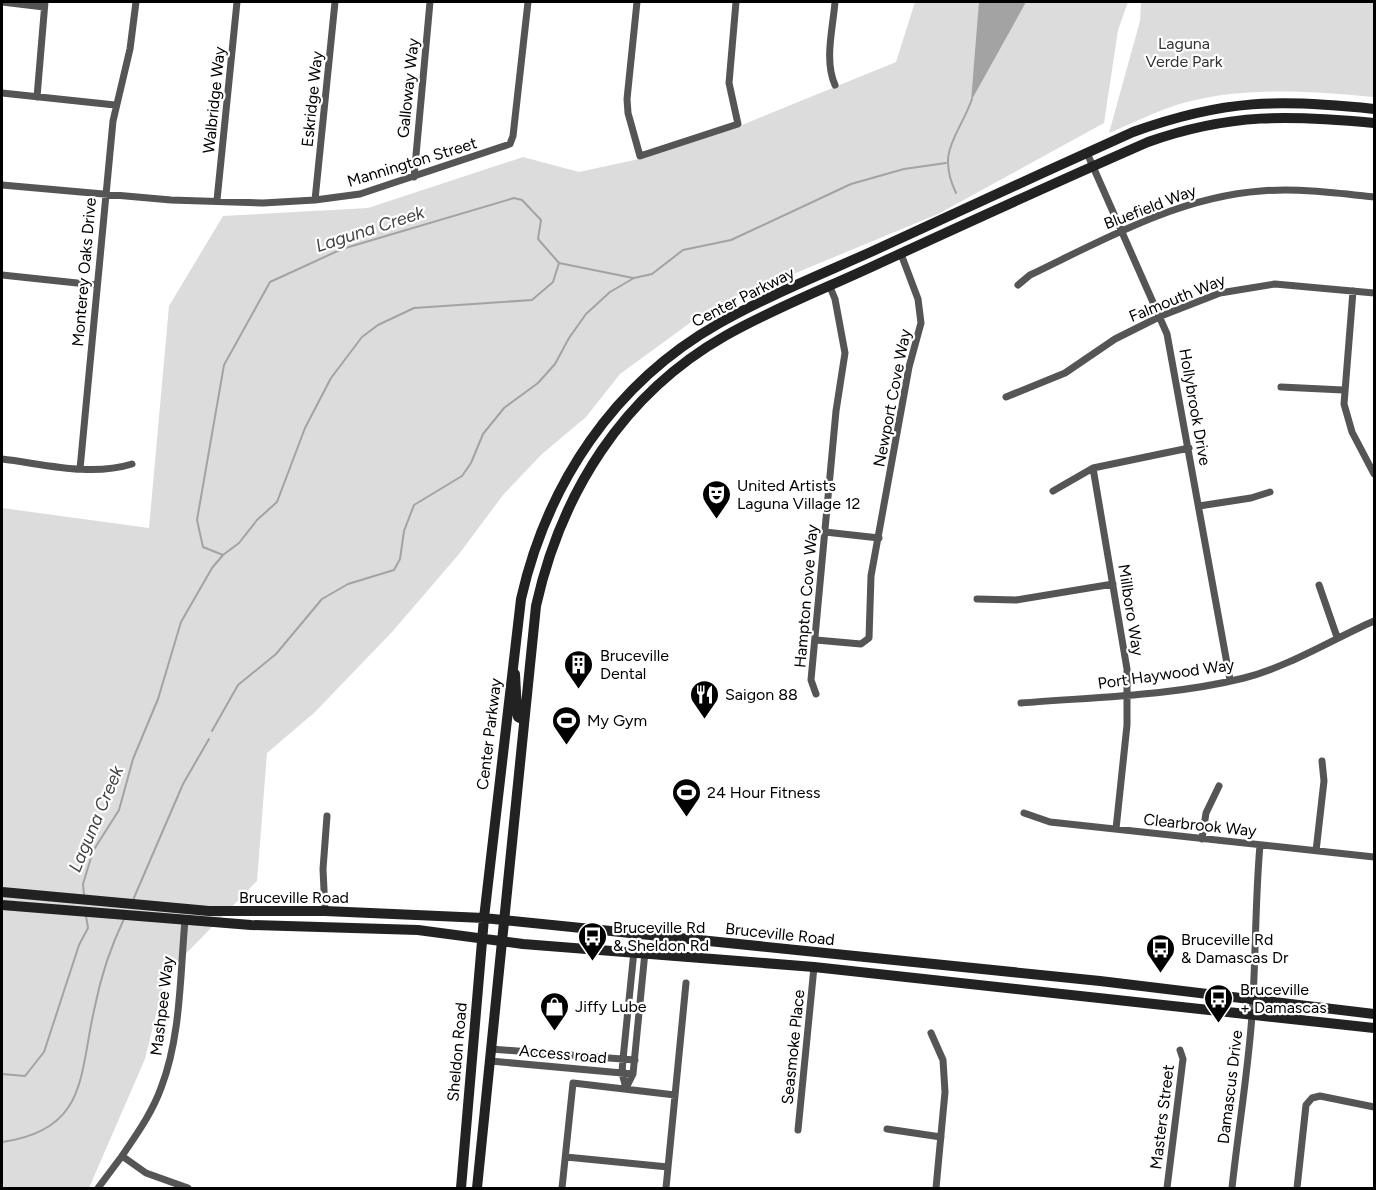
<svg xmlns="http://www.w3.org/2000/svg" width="1376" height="1190" viewBox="0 0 1376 1190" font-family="Figtree,sans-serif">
	<rect width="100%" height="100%" fill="#fff"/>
	<path fill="#dcdcdc" d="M915 2H1128L1118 30 1104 123 938 214 709 309 620 374 586 417 542 454 503 495 459 554 392 632 315 712 267 753 257 881 166 974 145 1059 89 1188H2V508L149 528 169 306 223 216 368 208 523 157 579 172 639 159 737 127 896 62Z
		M1141 2H1374V97C1308 91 1233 85 1168 108 1148 115 1128 125 1109 133L1140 21Z"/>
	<path fill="#a3a3a3" d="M979 2H1026L971 101Z"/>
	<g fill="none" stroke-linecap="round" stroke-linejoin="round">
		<path stroke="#a3a3a3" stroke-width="2" d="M956 193C936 150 958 138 972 99
			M223 555 239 543 257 520 277 502 305 428 331 378 362 337 378 325 414 308 532 300 553 282 559 263 633 278
			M212 731 238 685 276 654 322 599 348 584 394 570 400 559 404 531 414 505 462 476 471 463 483 434 504 408 538 383 555 364 569 338 586 314 610 292 634 278 652 274 683 250 731 240 851 184 904 169 946 163
			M84 896 83 884 93 851 119 810 133 759 158 699 181 622 212 568 223 555 203 547 197 520 224 365 270 282 342 249 514 198 522 200 541 220 538 239 559 263
			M133 900 183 784 209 739
			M2 1074 25 1076 44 1052 79 945 88 928 86 916
			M2 1142C89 1130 79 1073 95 1006 101 976 111 946 124 919"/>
		<path stroke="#555" stroke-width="7" d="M2 2 44 7
			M637 2 627 99 628 113 640 156 738 124 729 83 736 2
			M835 2C833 28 824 60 835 85
			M2 93 115 105
			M37 97 45 2
			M1087 153 1167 334 1230 680
			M414 177 430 2
			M2 185 171 200 263 203 315 200 360 194 510 144 513 136 528 2
			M217 200 237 2
			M315 200 335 2
			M2 275 96 285
			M1018 285 1030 275C1103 240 1178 197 1261 191 1299 188 1337 193 1374 197
			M1353 291 1344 404 1352 432 1374 474
			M1281 387 1343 390
			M1006 397 1065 373 1115 339 1161 316 1220 293 1275 284 1374 293
			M2 459C44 464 90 477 132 464
			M1093 468 1127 669V725L1116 829
			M80 469 113 121 130 49 136 2
			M1053 491 1093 468 1189 448
			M1199 506 1251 498 1270 492
			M825 532 879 538
			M1319 585 1337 637
			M977 599 1016 600 1113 584
			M816 640 861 644 869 638 871 576 909 367 921 323 918 299 901 254
			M816 694 811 680 836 411 845 353 835 299 830 287
			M1021 703C1095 697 1172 696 1244 678 1290 666 1331 640 1374 621
			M1024 813 1050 822 1374 857
			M1202 839 1206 813 1219 786
			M1316 851 1324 781 1322 761
			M325 911 323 869 327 816
			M931 1033 943 1060 945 1092 936 1188
			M491 1049 635 1060
			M490 1061 633 1074
			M626 1088 633 1074 645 952
			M626 1088 622 1073 623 1059 634 951
			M887 1129 941 1137
			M798 1130 814 967
			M122 1156C136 1135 152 1113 161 1088 181 1036 180 976 185 920
			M566 1157 668 1167
			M98 1188 122 1156 146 1173 188 1188
			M562 1188 573 1083 675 1095
			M666 1188 686 983
			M1167 1188 1183 1059 1180 1050
			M1232 1188C1238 1131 1248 1073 1252 1015 1256 958 1255 901 1260 845
			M1297 1188 1306 1105 1312 1098 1320 1096 1374 1107"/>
		<path stroke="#222" stroke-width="10" d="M515 674 517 712 518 717 524 720
			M2 892 209 911H325L484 918 1100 981 1374 1014
			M2 905 251 925 418 930 523 944 814 967 1374 1028
			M461 1188 484 918 521 599C547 484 614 383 718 324 767 296 822 274 873 251 960 211 1046 171 1133 132 1224 99 1280 99 1374 109
			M477 1188 536 606C561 493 623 394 725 336 774 308 829 287 880 263 969 222 1059 181 1148 142 1230 113 1290 115 1374 123"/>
	</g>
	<defs>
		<symbol id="theatre-pin" viewBox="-11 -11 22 30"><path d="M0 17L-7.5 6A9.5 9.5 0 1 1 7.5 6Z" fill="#000" stroke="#fff"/><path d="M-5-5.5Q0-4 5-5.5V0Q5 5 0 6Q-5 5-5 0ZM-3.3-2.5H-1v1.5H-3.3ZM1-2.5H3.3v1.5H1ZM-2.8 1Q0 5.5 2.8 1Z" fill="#fff"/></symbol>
		<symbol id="building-pin" viewBox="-11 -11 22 30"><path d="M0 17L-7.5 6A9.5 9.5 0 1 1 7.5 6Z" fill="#000" stroke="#fff"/><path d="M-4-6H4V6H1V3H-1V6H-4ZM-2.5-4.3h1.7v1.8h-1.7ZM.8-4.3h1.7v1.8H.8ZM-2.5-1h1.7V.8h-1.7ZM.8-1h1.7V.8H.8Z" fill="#fff"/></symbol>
		<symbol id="restaurant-pin" viewBox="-11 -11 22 30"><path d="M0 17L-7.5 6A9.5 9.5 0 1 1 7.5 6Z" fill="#000" stroke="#fff"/><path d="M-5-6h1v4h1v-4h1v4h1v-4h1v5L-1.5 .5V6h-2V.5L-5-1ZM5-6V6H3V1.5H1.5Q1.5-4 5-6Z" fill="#fff"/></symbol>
		<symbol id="stadium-pin" viewBox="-11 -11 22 30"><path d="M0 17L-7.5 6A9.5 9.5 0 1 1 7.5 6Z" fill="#000" stroke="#fff"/><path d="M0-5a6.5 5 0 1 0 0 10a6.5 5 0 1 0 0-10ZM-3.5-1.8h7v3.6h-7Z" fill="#fff"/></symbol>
		<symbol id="bus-pin" viewBox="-11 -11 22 30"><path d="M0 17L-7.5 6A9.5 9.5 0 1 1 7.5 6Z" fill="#000" stroke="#fff"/><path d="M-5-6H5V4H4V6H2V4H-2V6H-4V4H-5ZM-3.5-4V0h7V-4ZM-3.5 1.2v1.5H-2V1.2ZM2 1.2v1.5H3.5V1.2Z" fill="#fff"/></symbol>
		<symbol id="shop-pin" viewBox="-11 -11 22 30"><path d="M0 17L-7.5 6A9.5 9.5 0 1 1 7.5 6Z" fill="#000" stroke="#fff"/><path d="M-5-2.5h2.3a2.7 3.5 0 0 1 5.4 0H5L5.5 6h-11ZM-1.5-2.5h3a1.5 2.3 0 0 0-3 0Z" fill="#fff"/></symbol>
	</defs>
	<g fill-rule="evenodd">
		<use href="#theatre-pin" x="700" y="478" width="33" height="45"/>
		<use href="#building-pin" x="562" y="648" width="33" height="45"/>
		<use href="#restaurant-pin" x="688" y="678" width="33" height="45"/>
		<use href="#stadium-pin" x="550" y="704" width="33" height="45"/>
		<use href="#stadium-pin" x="670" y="776" width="33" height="45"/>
		<use href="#bus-pin" x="576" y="920" width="33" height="45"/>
		<use href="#bus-pin" x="1144" y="932" width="33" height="45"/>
		<use href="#bus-pin" x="1202" y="982" width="33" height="45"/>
		<use href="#shop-pin" x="538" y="990" width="33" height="45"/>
	</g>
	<g text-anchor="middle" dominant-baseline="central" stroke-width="4.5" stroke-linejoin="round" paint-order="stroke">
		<g font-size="16" fill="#333" stroke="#fff">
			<text x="1184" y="43">Laguna<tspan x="1184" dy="18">Verde Park</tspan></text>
		</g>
		<g font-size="16" fill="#000" stroke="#fff">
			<text transform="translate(408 88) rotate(-84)">Galloway Way</text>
			<text transform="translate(312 99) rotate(-84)">Eskridge Way</text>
			<text transform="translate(214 100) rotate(-84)">Walbridge Way</text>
			<text transform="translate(412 162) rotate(-17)">Mannington Street</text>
			<text transform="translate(1150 207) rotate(-21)">Bluefield Way</text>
			<text transform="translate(84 272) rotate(-85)">Monterey Oaks Drive</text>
			<text transform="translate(743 297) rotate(-27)">Center Parkway</text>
			<text transform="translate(1177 298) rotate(-22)">Falmouth Way</text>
			<text transform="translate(892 398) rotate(-79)">Newport Cove Way</text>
			<text transform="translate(1195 407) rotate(80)">Hollybrook Drive</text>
			<text transform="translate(806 596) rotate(-85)">Hampton Cove Way</text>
			<text transform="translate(1131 610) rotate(81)">Millboro Way</text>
			<text transform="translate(1166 674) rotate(-8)">Port Haywood Way</text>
			<text transform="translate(489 734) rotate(-83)">Center Parkway</text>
			<text transform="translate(1200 825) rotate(6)">Clearbrook Way</text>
			<text x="294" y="897">Bruceville Road</text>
			<text transform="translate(780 934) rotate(6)">Bruceville Road</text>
			<text transform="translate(162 1006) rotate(-83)">Mashpee Way</text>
			<text transform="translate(793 1047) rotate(-84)">Seasmoke Place</text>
			<text transform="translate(457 1052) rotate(-85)">Sheldon Road</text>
			<text transform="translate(563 1054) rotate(5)">Access road</text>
			<text transform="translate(1230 1087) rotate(-83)">Damascus Drive</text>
			<text transform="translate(1162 1117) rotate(-83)">Masters Street</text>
		</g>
		<g font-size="16" fill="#000" stroke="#fff" text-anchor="start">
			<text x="737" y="485">United Artists<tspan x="737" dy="18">Laguna Village 12</tspan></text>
			<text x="600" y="655">Bruceville<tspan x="600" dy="18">Dental</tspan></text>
			<text x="725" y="694">Saigon 88</text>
			<text x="587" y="720">My Gym</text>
			<text x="707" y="792">24 Hour Fitness</text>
			<text x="613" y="927">Bruceville Rd<tspan x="613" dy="18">&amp; Sheldon Rd</tspan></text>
			<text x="1181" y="939">Bruceville Rd<tspan x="1181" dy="18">&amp; Damascas Dr</tspan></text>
			<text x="1240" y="989">Bruceville<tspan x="1240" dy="18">+ Damascas</tspan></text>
			<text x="575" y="1006">Jiffy Lube</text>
		</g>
		<g font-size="18" font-style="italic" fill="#444" stroke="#fff">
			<text transform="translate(370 229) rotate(-18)">Laguna Creek</text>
			<text transform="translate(96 819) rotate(-67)">Laguna Creek</text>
		</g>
	</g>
	<rect width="1376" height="1190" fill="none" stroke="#000000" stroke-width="6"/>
</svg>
